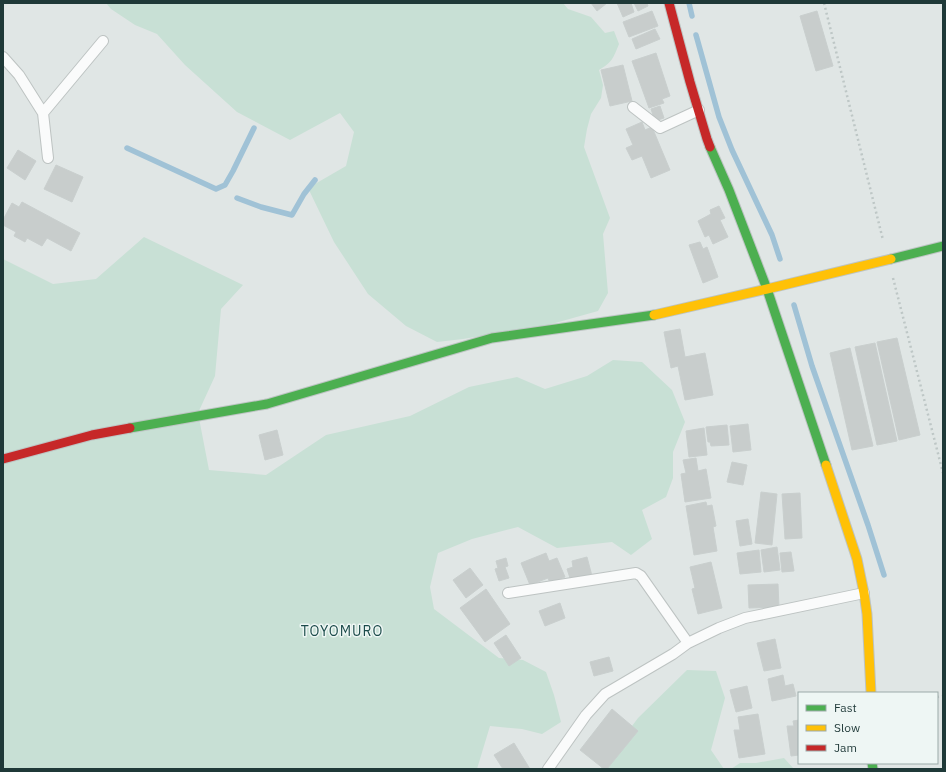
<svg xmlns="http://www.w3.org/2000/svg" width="946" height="772" viewBox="0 0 946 772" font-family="'IBM Plex Sans',sans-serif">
	<rect width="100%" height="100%" fill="#e0e6e5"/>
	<path fill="#c8e0d5" d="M106 3H563L568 9 591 17 605 33 614 31 619 44C613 59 612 62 599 70L603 85 601 98 591 114 587 129 584 147 610 218 603 234 608 293 598 311 548 325 463 339 437 342 406 326 368 294 334 242 308 188 346 166 354 132 340 113 290 140 237 112 185 65 157 34 135 25 111 9Z
		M144 237 243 285 221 309 215 376 198 413 209 470 266 475 326 435 410 416 469 387 517 377 545 389 587 376 613 360 642 362 672 390 685 422 673 452V478L666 497 642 510 652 539 631 555 612 542 557 548 518 527 472 539 438 553 430 587 434 609 499 658 523 660 546 672 554 695 561 722 542 734 522 729 490 726 477 769H3V259L53 284 96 279Z
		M687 670 716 671 725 698 711 750 724 769H600L638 718Z
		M784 758 794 769H731L740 763H756Z"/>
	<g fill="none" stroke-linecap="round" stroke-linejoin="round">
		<path stroke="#a0c2d6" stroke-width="5.5" d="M689 3 692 16
			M696 35 719 117 732 150 772 235 780 259
			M127 148 216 189 225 185 233 171 254 128
			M237 198 261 207 292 215 304 194 315 180
			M794 305 812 366 868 525 884 575"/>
	</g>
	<path fill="#c8cdcc" stroke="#c9cfce" d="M591 3H607L597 11Z
		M617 3H631L634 12 623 17Z
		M634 3H647L648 6 638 11Z
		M652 11 658 26 629 37 623 22Z
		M817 11 833 66 816 71 800 16Z
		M655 29 660 39 636 49 632 39Z
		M656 53 670 96 662 99 664 103 649 108 632 61Z
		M623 65 632 101 610 106 601 70Z
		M660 106 664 118 655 121 651 109Z
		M642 122 645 130 652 127 670 170 651 178 642 156 632 160 626 148 633 145 626 129Z
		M18 150 36 161 25 180 7 168Z
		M56 165 83 177 72 202 44 189Z
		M22 202 80 233 71 251 47 238 42 246 27 238 25 242 14 236 16 232 3 225V220L12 203 19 207Z
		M719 206 725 218 720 220 728 237 713 244 709 235 705 237 698 221 711 214 710 210Z
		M700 242 703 249 707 247 718 277 703 283 689 245Z
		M680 329 685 357 705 353 713 395 685 400 678 366 671 368 664 332Z
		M897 338 920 435 899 440 877 342Z
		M875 343 897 441 877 445 855 347Z
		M850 348 873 446 852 450 830 353Z
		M748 424 751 450 733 452 730 426Z
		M727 425 729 445 711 446 710 442H708L706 427Z
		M704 428 707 455 689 457 686 431Z
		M277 430 283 455 265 460 259 435Z
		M696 458 698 471 706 469 711 498 685 502 681 474 686 473 683 460Z
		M732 462 747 465 743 485 727 482Z
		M761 492 777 494 772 545 755 543Z
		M800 493 802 538 785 539 782 494Z
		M706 502 707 506 712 505 716 526 713 527 717 551 694 555 686 506Z
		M748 519 752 544 740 546 736 521Z
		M777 547 780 570 764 572 761 550Z
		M759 550 761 572 740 574 737 553Z
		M791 552 794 571 782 572 780 553Z
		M546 553 549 561 557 558 565 577 550 583 548 578 530 585 521 563Z
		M587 557 592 576 571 581 567 569 573 567 572 561Z
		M506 558 508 566 505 567 509 578 499 581 495 569 498 568 496 561Z
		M711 562 722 608 698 614 692 589 695 588 690 567Z
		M470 568 483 585 466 598 453 580Z
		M778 584 779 607 749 608 748 585Z
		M486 589 510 624 485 642 460 608Z
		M560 603 565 618 545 626 539 611Z
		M506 635 521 658 509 666 494 643Z
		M775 639 781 668 764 671 757 643Z
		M609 657 613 671 594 676 590 662Z
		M783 675 785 686 793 684 796 696 772 701 768 679Z
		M747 686 752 708 736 712 730 690Z
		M612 709 638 731 607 769H604L580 750Z
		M758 714 765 754 739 758 734 730H740L738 717Z
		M799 720V755L791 756 787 726H794L793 721Z
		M514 743 530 769H503L494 755Z"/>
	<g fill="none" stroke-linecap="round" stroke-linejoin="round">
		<defs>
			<path id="lane" d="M3 57 19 75 43 113 103 41
				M633 107 660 128 699 110
				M43 113 48 158
				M508 593 636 573 641 576 688 643
				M548 769 586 715 605 694 673 654 688 643 719 628 745 618 864 593"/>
			<path id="fast" d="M710 147 729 190 767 289 826 465
				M891 259 943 246
				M130 428 267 404 492 338 654 315
				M872 763 873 769"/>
			<path id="slow" d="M654 315 767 289 891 259
				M826 465 857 559 864 593 867 614 871 693"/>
			<path id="jam" d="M669 3 690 82 707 139 710 147
				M3 459 92 435 130 428"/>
		</defs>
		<use href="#lane" stroke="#bdc3c2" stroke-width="12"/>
		<use href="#fast" stroke="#bdc4c3" stroke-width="11"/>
		<use href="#slow" stroke="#bdc4c3" stroke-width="11"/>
		<use href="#jam" stroke="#bdc4c3" stroke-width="11"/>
		<path stroke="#bec7c6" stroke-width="2.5" stroke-dasharray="2 3" stroke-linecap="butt" d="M824 3 883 240
			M893 278 943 473
			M937 697 943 696"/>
		<use href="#lane" stroke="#fafbfb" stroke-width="10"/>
		<use href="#fast" stroke="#4caf50" stroke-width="9"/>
		<use href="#slow" stroke="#ffc107" stroke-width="9"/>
		<use href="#jam" stroke="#c62828" stroke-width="9"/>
	</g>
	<g text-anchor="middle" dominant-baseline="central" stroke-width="3" stroke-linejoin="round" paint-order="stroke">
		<g font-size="14" letter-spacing="1" fill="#1b4b4a" stroke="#eef6f4">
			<text x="342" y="631">TOYOMURO</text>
		</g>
	</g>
	<rect width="946" height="772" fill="none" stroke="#1f3938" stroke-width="8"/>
	<rect x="798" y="692" width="140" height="72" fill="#eef6f4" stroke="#9baaa9"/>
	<rect x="806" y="705" width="20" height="6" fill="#4caf50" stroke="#9baaa9"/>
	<text x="834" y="712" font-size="12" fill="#1f3938">Fast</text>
	<rect x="806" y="725" width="20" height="6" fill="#ffc107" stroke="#9baaa9"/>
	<text x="834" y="732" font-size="12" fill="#1f3938">Slow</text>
	<rect x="806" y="745" width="20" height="6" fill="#c62828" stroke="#9baaa9"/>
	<text x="834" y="752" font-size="12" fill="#1f3938">Jam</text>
</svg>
